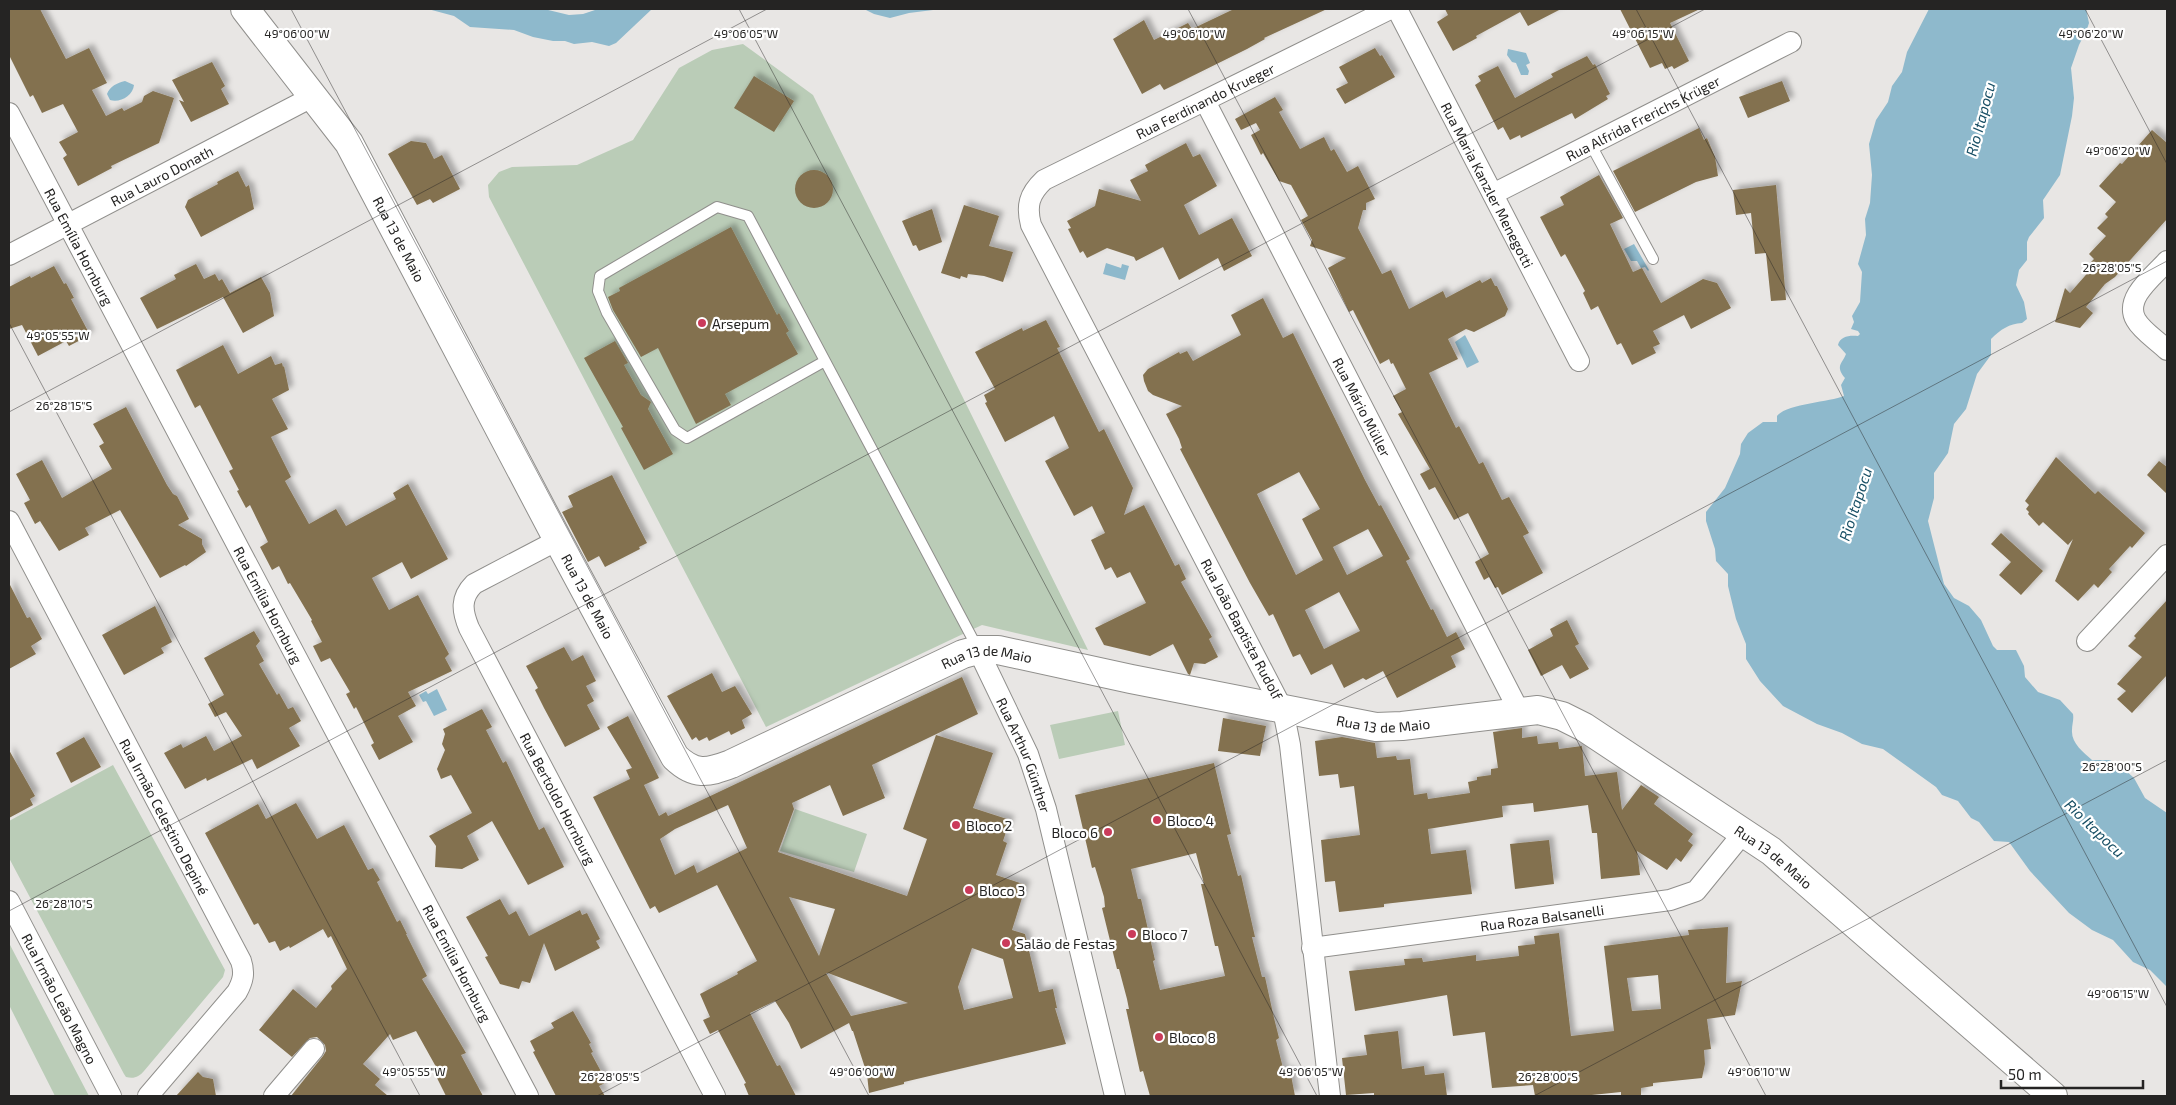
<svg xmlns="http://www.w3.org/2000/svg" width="2176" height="1105" viewBox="0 0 2176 1105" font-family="'Exo 2',sans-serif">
	<defs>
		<filter id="shadow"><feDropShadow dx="4.5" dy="-4.5" stdDeviation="2.5" flood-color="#0004"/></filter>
	</defs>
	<rect width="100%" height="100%" fill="#e8e6e4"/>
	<path fill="#baccb7" d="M743 44 813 95 1088 650 982 625 766 727 489 197 488 185 499 172 512 167 577 165 633 140 679 68 712 50Z
		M1118 711 1125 745 1059 759 1050 725Z
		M113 765 225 970 223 977 144 1071C139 1077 134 1079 126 1077L124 1074 9 858V821Z
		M795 809 867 834 854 872 780 851Z
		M9 943 89 1096H55L9 1005Z"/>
	<path fill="#8eb9cc" d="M428 9H544L569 15 583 14 598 9H652L616 43 609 46 592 42 574 44 565 41H553L533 37 514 30 470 27 454 16Z
		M864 9H941L909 13 890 18 874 14Z
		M1929 9H2086L2089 23 2087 29 2079 45 2071 68 2074 98 2072 116 2060 175 2043 200 2044 218 2029 237 2027 242V260L2019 270 2016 285 2024 302 2027 319 2022 323C2009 324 2001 329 1991 339V355L1977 374 1966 409 1954 424 1948 453 1934 473V498L1928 521 1944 584 1954 598 1969 606 1981 620 1993 646 1997 650H2016L2024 666 2025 677 2038 692 2060 700 2073 714C2074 720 2072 724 2072 730 2071 743 2083 752 2092 760H2110L2125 770 2134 778 2145 798 2167 813V987L2150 970 2133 962 2113 940 2092 930 2069 913 2030 871 2009 842 1994 841 1979 822 1971 818 1958 801 1942 795 1936 787 1883 749 1862 744 1842 733 1817 724 1783 706 1760 681 1746 659V644L1736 619 1728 586V574L1716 561 1715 549 1706 521V512L1725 488 1740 454 1741 444 1748 433 1763 422H1777V416C1786 404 1830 402 1844 396L1841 385 1845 378C1835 366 1842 364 1846 354L1838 345C1840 336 1850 335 1858 336L1860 334 1858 331 1851 329 1854 322 1852 316 1860 302 1862 272 1858 264 1866 235 1865 219 1870 203 1872 175 1869 144 1876 120 1888 102 1892 86 1902 72 1907 52Z
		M1508 49 1526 53 1530 63 1526 65 1529 71 1528 75H1521L1516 63 1512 62 1507 55Z
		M125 81 134 85C133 96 120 103 110 100L107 94C110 86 117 83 125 81Z
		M1634 244 1649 270 1648 271 1645 267 1641 268 1637 261H1631L1624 249Z
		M1106 263 1121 268 1122 264 1129 266 1125 280 1103 274Z
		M1465 335 1479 362 1467 368 1455 342Z
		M437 689 447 710 434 716 426 701 423 702 419 695 426 691 428 694Z"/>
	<path fill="#83714f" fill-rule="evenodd" filter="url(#shadow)" d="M9 9H40L66 59 89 48 107 83 92 90 106 116 122 108 124 111 142 102 144 96 153 91 174 98 159 143 111 166 112 168 78 186 63 158 67 155 59 142 78 132 63 104 42 113 33 95 30 97 9 55Z
		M1234 9H1327L1264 38 1265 39 1247 49 1164 90 1160 84 1142 94 1113 39 1144 20 1154 40 1188 23 1192 29Z
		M1445 9H1561L1528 26 1520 12 1476 36 1477 38 1453 51 1437 22 1448 15Z
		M1620 9H1700L1670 23 1689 61 1674 69 1672 66 1665 69 1662 63 1650 68Z
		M1375 48 1380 56 1382 55 1395 77 1345 104 1336 89 1348 83 1339 67Z
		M1587 56 1593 65 1595 64 1610 94 1606 96 1608 99 1575 119 1572 113 1521 138 1520 135 1510 140 1503 127 1498 130 1475 85 1481 81 1478 76 1498 66 1515 98 1553 77 1551 74Z
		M212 62 225 86 221 89 229 104 191 122 179 100 184 102 172 80Z
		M754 76 794 101 774 132 734 108Z
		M1782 81 1790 101 1748 118 1739 97Z
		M1275 97 1283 110 1279 112 1300 149 1324 137 1331 151 1334 149 1347 172 1358 166 1375 199 1366 203V210H1363L1358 228 1382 274 1391 270 1409 309 1443 291 1446 298 1480 280 1482 283 1491 278 1495 286H1497L1508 309 1505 316 1474 332 1466 329 1448 339 1458 359 1429 373 1456 428 1459 426 1479 464 1483 462 1502 500 1509 497 1529 533 1523 536 1543 573 1502 595 1498 587 1495 588 1489 577 1484 580 1475 562 1489 554 1468 513 1454 520 1435 487 1429 490 1420 474 1430 469 1398 414 1402 412 1393 396 1406 389 1393 363 1391 364 1389 359 1380 364 1353 310 1349 312 1328 268 1346 258 1310 246 1312 240 1301 220 1308 216 1291 185 1279 181 1263 153 1261 155 1251 135 1260 130 1256 123 1241 130 1235 119Z
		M1699 128 1704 140 1707 138 1715 157 1718 176 1696 182 1635 212 1613 171Z
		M2152 130 2167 143V219L2115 277 2105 284 2086 307 2093 313 2080 328 2055 322 2065 288 2070 293 2092 268 2088 265 2094 259 2089 254 2106 236 2097 228 2108 217 2105 214 2116 202 2099 186 2120 163 2122 164Z
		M411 141 426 143 434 159 442 155 460 189 433 203 430 199 417 205 388 154Z
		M1186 143 1193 157 1200 154 1217 186 1184 205 1199 235 1232 218 1252 256 1224 271 1218 258 1179 280 1163 247 1136 261 1134 257 1107 248 1087 258 1083 251 1080 253 1068 229 1071 228 1067 221 1095 206 1099 189 1141 201 1130 180 1148 171 1145 165Z
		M795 189a19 19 0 1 1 38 0a19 19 0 1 1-38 0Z
		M238 171 246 187 249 185 254 209 201 237 185 207 188 200 218 184 217 182Z
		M1599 175 1623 218 1610 224 1633 272 1642 268 1661 303 1703 279 1717 283 1731 308 1691 329 1684 315 1653 331 1660 344 1653 347 1656 353 1632 365 1621 343 1617 345 1598 306 1591 310 1583 293 1585 291 1565 254 1561 257 1540 217 1564 205 1560 197Z
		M1776 185 1786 300 1771 301 1766 253 1755 254 1751 213 1736 215 1733 190Z
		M964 205 999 216 989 246 1013 252 1003 282 984 276 968 274 967 278 961 276 960 279 941 273Z
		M932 209 942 242 919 251 916 245 913 246 902 221Z
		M731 227 777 315 779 313 789 331 786 333 798 354 725 394 731 405 696 424 658 348 641 357 613 310 608 297 620 291 619 288Z
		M196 264 204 279 215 274 219 281 222 279 230 293 261 277 270 293 274 316 243 333 223 297 157 329 140 298 176 279 174 275Z
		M54 266 64 284 66 283 74 298 71 299 90 335 69 346 66 341 38 356 22 325 9 329V287L30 276 31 278Z
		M1263 298 1283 338 1293 333 1365 480 1379 506 1381 505 1410 559 1406 561 1431 610 1433 609 1447 637 1456 632 1465 649 1451 656 1456 667 1397 698 1383 671 1366 680 1363 678 1344 688 1332 664 1311 675 1300 654 1293 657 1273 614 1269 616 1250 583 1180 449 1182 448 1179 439 1166 414 1182 406 1153 395 1148 391 1144 381 1143 375 1148 369 1179 352 1180 354 1187 351 1193 361 1241 335 1231 315ZM1299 472 1320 509 1302 519 1323 560 1296 575 1257 494ZM1368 529 1383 556 1347 575 1333 547ZM1339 592 1360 631 1324 649 1305 610Z
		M1046 320 1060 347 1057 348 1099 432 1104 429 1133 488 1124 515 1144 505 1175 566 1179 564 1186 579 1181 582 1212 637 1209 639 1218 657 1205 664 1194 663 1190 675 1188 674 1173 644 1150 656 1104 645 1095 628 1146 603 1130 572 1117 578 1111 567 1105 570 1091 540 1105 533 1092 506 1074 516 1045 461 1069 448 1054 416 1005 442 985 403 987 402 984 395 995 389 975 352 1022 328 1023 331Z
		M615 341 628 363 624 365 641 395 651 402 648 409 673 454 644 470 621 428 623 427 584 358Z
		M223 345 238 374 271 356 275 365 282 363 283 367 284 366 289 390 272 399 288 429 271 437 291 477 285 481 309 524 336 509 346 526 396 499 393 493 408 484 448 559 411 579 402 562 372 578 389 610 418 595 449 654 445 658 452 671 408 692 416 706 398 716 413 742 379 760 371 745 374 743 356 707 354 709 346 694 350 692 330 658 321 662 313 646 322 642 311 621 312 620 290 583 288 584 279 566 272 570 260 547 268 542 250 505 246 508 237 491 239 490 229 471 233 469 200 405 195 408 176 370Z
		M126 407 167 485 173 494 177 496 189 519 178 525 202 539V544L206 552 186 566 185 565 160 578 120 510 85 528 89 535 59 551 40 521 35 524 24 503 30 500 16 474 42 460 62 498 100 476 112 469 99 446 104 443 93 424Z
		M2056 457 2095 494 2098 491 2145 533 2132 548 2130 546 2109 569 2112 572 2098 588 2094 584 2078 601 2055 581 2073 539 2068 545 2043 522 2039 526 2028 514 2029 512 2026 509 2029 505 2025 501Z
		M2159 461 2167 467V494L2147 475Z
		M612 475 647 543 639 547 640 549 605 567 599 556 588 562 562 512 573 507 568 496Z
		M2001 533 2043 571 2021 595 1999 575 2011 562 1991 544Z
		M9 583 27 618 30 617 42 639 31 646 36 654 9 669Z
		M2167 600V675L2132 713 2117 699 2126 691 2117 684 2142 657 2128 646 2136 638 2134 636Z
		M155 606 172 642 161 648 164 653 124 675 102 635Z
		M1567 620 1579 644 1575 646 1589 669 1570 679 1562 665 1541 676 1528 650 1553 636 1550 629Z
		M254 631 260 641 256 646 264 661 259 664 277 695 279 693 288 709 293 707 301 721 289 728 300 746 257 769 252 759 207 781 206 778 185 789 164 753 181 744 183 748 206 736 214 751 242 736 226 712 215 717 208 704 224 695 204 658Z
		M564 647 572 661 583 655 596 681 586 686 594 701 587 705 600 729 565 747 544 708 535 690 538 688 526 666Z
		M712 673 722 692 735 686 752 714 742 720 745 728 731 735 729 731 709 741 707 737 699 741 696 737 692 740 667 696Z
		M962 677 978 714 872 765 885 798 843 816 830 785 792 803 794 809 778 852 907 896 927 839 903 829 936 735 993 753 973 808 1010 820 1003 841 1007 843 996 875 1026 885 1012 930 1025 934 1039 992 1053 989 1057 1008H1055L1066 1044 904 1082V1084L869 1093 867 1074 853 1031H852L849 1023 801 1049 789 1023 775 1001 750 1013 777 1066 780 1065 796 1096H749L744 1084 746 1083 718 1030 710 1034 703 1020 710 1017 700 994 738 974 737 972 757 961 717 885 659 913 655 906 650 909 593 797 630 779 626 770 632 768 607 727 628 716 659 778 644 785 659 816 666 812 668 816ZM728 805 747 848 697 873 694 865 675 875 660 839 675 829ZM789 897 835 909 819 956ZM972 948 1003 959 1013 998 964 1010 958 987ZM826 973H828L908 1003 851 1016Z
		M482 709 492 727 486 730 503 763 506 761 539 830 544 827 564 867 528 885 492 821 467 836 479 860 462 869 435 867 436 846 429 836 472 813 451 775 441 779 437 769 445 750 442 744 445 734 443 729Z
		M1223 718 1266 726 1260 756 1218 751Z
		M1522 728V738L1537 736 1538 744 1558 742 1559 749 1582 746 1585 776 1617 772 1622 810 1641 785 1659 797 1654 804 1693 834 1688 841 1693 845 1681 862 1676 858 1667 870 1637 851 1640 875 1601 879 1597 833H1592L1588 805 1534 812 1533 803 1502 806 1503 817 1428 829 1431 854 1466 850 1472 894 1384 904V907L1339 912 1335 881 1325 882 1321 840 1360 835 1354 786 1340 788 1338 774 1319 776 1315 741 1342 737 1375 743 1377 758 1396 756 1397 760 1410 759 1414 795 1427 793 1428 799 1470 793 1468 782 1477 780V777L1491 775V769L1498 768 1493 732Z
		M84 737 101 767 71 783 56 753Z
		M9 750 35 796 30 799 33 805 9 818Z
		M1214 763 1231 834 1227 835 1238 876 1241 875 1255 937H1252L1262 977H1265L1274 1018 1279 1038 1276 1040 1284 1072 1290 1070 1295 1096H1150L1143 1071 1140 1072 1126 1009H1129L1127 999 1119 969H1117L1102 908 1105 907 1104 897 1095 867 1092 868 1075 795ZM1196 853 1204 884H1201L1215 946H1218L1225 976 1160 990 1153 961 1155 960 1141 899H1138L1131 869Z
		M296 803 317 839 344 825 368 870 373 868 380 880 377 882 397 922 400 920 407 934H406L427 976 422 979 459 1041 466 1053 461 1055 483 1096H446L436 1076 440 1074 416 1031 393 1040 390 1034 363 1064 380 1079 375 1085 388 1096H291L323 1056 326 1051 325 1045 317 1037 310 1038 292 1057 259 1030 293 989 316 1008 332 989 331 986 347 969 331 936 328 938 323 929 290 948 289 946 280 951 275 941 269 943 258 923 254 925 205 833 258 804 266 819Z
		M1549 840 1554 884 1515 889 1510 844Z
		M500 899 509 915 516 911 529 936 580 910 582 915 587 913 600 939 596 941 600 948 555 971 544 943 530 983 522 981 519 989 500 984 485 957 488 956 466 917Z
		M1728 927 1726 983 1742 981 1735 1015 1707 1019 1711 1049 1704 1050 1705 1064 1702 1078 1653 1083V1086L1641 1088V1096H1621V1092L1582 1096H1535L1533 1085 1492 1088 1485 1032 1453 1036 1447 995 1355 1011 1349 971 1405 965 1404 959 1422 958 1423 962 1476 955V961L1519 956 1518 946 1535 944 1534 936 1559 933 1571 1036 1614 1031 1604 946 1689 935 1688 930ZM1658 975 1661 1009 1632 1011 1627 978Z
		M573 1011 591 1043 589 1044 593 1052 591 1053 604 1077 602 1078 605 1083 599 1086 605 1096H556L533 1052 535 1051 530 1041 554 1028 551 1023Z
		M1398 1031 1402 1069 1424 1066 1425 1075 1444 1073 1447 1096H1374V1093L1346 1095 1342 1058 1367 1055 1364 1035Z
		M198 1072 203 1077 213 1079 216 1096H176Z"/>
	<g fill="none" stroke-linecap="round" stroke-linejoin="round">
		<defs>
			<path id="lane" d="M1591 145 1653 259
				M825 361 687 438 675 430 607 313 598 291 600 276 717 207 748 216 978 649"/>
			<g id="street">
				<path id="s1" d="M1397 9 1579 361"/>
				<path id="s2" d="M1205 101 1519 711"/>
				<path id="s3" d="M9 113 528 1096"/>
				<path id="s4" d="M1493 194 1791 42"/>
				<path id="s5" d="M9 255 314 96"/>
				<path d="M2167 261C2155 275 2123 298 2136 320 2142 331 2158 341 2167 350"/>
				<path id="s6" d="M9 521 241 961C245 973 243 981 237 992L148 1096"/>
				<path id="s7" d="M558 540 474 584C460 598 462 611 469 628L715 1096"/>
				<path d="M2087 641 2167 555"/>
				<path id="s8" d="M978 650 1028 754 1046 809 1115 1096"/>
				<path id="s9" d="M9 901 111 1096"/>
				<path id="s10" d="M1312 948 1670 900 1696 891 1744 832"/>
				<path d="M274 1096 314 1049"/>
				<path id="s11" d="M1330 1096 1290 745 1283 710 1031 225C1026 206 1029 194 1044 180L1390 9"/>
			</g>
			<g id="secondary">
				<path id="s12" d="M245 9 349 143 558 540 675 757C695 776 707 773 731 764L963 654 978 650H998L1131 679 1376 727 1402 726 1538 710 1562 716 1584 727 1771 851 2053 1096"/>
			</g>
		</defs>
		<use href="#lane" stroke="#908f8c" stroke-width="12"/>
		<use href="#street" stroke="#908f8c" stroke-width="22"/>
		<use href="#secondary" stroke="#908f8c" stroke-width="30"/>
		<use href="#lane" stroke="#fff" stroke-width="10"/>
		<use href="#street" stroke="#fff" stroke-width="20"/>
		<use href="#secondary" stroke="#fff" stroke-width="28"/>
	</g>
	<path fill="none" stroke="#252423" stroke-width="1" stroke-opacity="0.45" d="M291 9 869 1096M739 9 1317 1096M1188 9 1766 1096M1636 9 2167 1007M2085 9 2167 164M9 323 420 1096M9 412 767 9M9 911 1705 9M597 1096 2167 261M1534 1096 2167 760"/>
	<g fill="#ca3b5a" stroke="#fff" stroke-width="2">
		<circle cx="702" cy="323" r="5"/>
		<circle cx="1157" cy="820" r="5"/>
		<circle cx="956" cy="825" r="5"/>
		<circle cx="1108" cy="832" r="5"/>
		<circle cx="969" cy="890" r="5"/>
		<circle cx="1132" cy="934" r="5"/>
		<circle cx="1006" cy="943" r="5"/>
		<circle cx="1159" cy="1037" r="5"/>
	</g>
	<g text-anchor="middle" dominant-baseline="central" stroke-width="4.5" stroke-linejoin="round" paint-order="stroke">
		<g font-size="14" fill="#252423" stroke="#fff">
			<text stroke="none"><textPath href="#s11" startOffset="1165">Rua Ferdinando Krueger</textPath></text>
			<text stroke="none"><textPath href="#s4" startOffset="168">Rua Alfrida Frerichs Krüger</textPath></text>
			<text stroke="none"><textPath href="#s5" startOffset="172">Rua Lauro Donath</textPath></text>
			<text stroke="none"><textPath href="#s1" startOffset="198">Rua Maria Kanzler Menegotti</textPath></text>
			<text stroke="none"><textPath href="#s12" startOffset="278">Rua 13 de Maio</textPath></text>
			<text stroke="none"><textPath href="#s3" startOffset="151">Rua Emília Hornburg</textPath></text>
			<text stroke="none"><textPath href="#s2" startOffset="344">Rua Mário Müller</textPath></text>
			<text stroke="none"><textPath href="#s12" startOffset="682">Rua 13 de Maio</textPath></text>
			<text stroke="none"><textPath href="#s3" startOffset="556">Rua Emília Hornburg</textPath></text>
			<text transform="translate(1242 629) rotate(62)">Rua João Baptista Rudolf</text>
			<text stroke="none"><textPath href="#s12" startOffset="1206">Rua 13 de Maio</textPath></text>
			<text stroke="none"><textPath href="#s12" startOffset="1611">Rua 13 de Maio</textPath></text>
			<text stroke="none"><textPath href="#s8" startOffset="115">Rua Arthur Günther</textPath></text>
			<text stroke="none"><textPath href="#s7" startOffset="335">Rua Bertoldo Hornburg</textPath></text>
			<text stroke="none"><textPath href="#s6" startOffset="334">Rua Irmão Celestino Depiné</textPath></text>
			<text stroke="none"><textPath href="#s12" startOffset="2046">Rua 13 de Maio</textPath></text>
			<text stroke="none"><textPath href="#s10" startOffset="232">Rua Roza Balsanelli</textPath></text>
			<text stroke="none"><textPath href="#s3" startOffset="961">Rua Emília Hornburg</textPath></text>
			<text stroke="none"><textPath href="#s9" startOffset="110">Rua Irmão Leão Magno</textPath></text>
		</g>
		<g font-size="14" fill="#252423" stroke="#fff" text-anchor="start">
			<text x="712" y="323">Arsepum</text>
			<text x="1167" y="820">Bloco 4</text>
			<text x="966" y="825">Bloco 2</text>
			<text x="1098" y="832" text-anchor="end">Bloco 6</text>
			<text x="979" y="890">Bloco 3</text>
			<text x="1142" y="934">Bloco 7</text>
			<text x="1016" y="943">Salão de Festas</text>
			<text x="1169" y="1037">Bloco 8</text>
		</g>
		<g font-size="15" font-style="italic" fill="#184f65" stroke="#fff">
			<text transform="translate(1980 119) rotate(-75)">Rio Itapocu</text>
			<text transform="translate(1855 504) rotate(-72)">Rio Itapocu</text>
			<text transform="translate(2095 828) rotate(44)">Rio Itapocu</text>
		</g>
	</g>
	<g font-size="12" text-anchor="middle" fill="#252423" stroke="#fff" stroke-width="4.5" stroke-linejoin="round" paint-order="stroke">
		<text x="297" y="38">49°06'00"W</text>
		<text x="746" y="38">49°06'05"W</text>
		<text x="1194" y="38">49°06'10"W</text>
		<text x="1643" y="38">49°06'15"W</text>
		<text x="2091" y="38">49°06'20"W</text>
		<text x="2118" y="155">49°06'20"W</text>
		<text x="2112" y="272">26°28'05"S</text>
		<text x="58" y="340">49°05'55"W</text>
		<text x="64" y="410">26°28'15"S</text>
		<text x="2112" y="771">26°28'00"S</text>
		<text x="64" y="908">26°28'10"S</text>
		<text x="2118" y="998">49°06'15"W</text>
		<text x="414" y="1076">49°05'55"W</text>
		<text x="862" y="1076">49°06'00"W</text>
		<text x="1311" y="1076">49°06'05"W</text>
		<text x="1759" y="1076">49°06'10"W</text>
		<text x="610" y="1081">26°28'05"S</text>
		<text x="1548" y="1081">26°28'00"S</text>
	</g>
	<rect width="2176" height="1105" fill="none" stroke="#252423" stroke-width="20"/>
	<path d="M2001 1080v8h142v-8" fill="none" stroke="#252423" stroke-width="2.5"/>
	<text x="2008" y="1080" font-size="15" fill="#252423" stroke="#ffffff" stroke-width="4" paint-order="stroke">50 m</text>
</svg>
